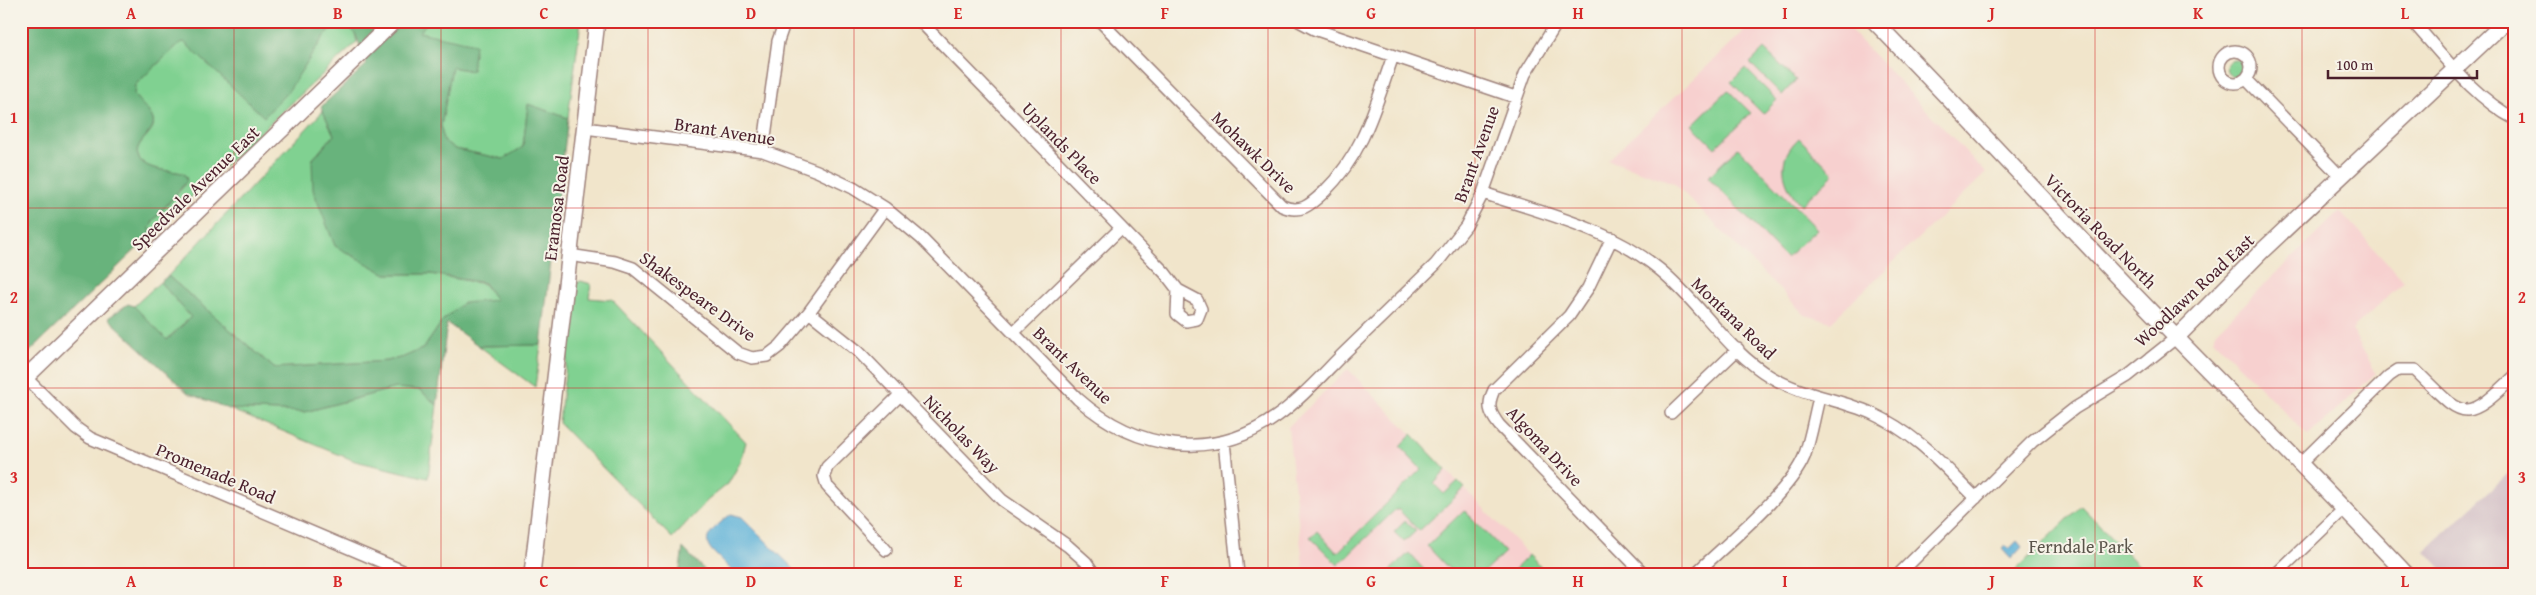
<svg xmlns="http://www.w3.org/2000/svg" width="2536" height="595" viewBox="0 0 2536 595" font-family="'Gentium Book Plus',serif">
	<rect width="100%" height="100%" fill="#f7f3e8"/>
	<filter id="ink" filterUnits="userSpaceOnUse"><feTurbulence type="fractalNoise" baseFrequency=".02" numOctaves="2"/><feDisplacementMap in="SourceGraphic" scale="10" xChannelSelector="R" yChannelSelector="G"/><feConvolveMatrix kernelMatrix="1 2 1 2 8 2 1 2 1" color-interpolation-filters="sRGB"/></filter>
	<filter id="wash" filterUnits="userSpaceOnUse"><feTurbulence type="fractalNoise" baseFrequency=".0096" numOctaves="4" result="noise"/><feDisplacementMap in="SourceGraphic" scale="20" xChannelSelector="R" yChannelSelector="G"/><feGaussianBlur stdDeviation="1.12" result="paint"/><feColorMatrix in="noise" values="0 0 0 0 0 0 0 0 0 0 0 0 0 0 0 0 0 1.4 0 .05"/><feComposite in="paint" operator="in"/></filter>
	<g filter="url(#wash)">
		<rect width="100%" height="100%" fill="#f1e5cb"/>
		<path fill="#f7d0cf" d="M1755 21H1842L1986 173 1831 322 1805 315 1674 183 1608 160Z
			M2340 211 2404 281 2352 330 2376 373 2308 436 2213 339 2217 331Z
			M1348 369 1529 555 1510 574H1304L1288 427Z"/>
		<path fill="#d2bec5" d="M2515 467V574H2446L2425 551Z"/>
		<path fill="#80d191" stroke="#65785e" d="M343 21 355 33 357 42 151 235 150 227 153 221 184 186 186 176 182 173C169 170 147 171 139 158 130 143 158 133 153 120 151 112 139 102 134 95L135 85 180 43 184 42 302 69 324 36 338 22Z
			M429 21H581L568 118 528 105 523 147 503 159 455 149 443 140 441 126 452 67 472 71 418 32Z
			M1764 49 1796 80 1782 95 1750 63Z
			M2226 68a9 9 0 1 1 18 0a9 9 0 1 1-18 0Z
			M1745 68 1777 100 1763 114 1731 82Z
			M1728 90 1751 113 1715 148 1692 125Z
			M323 111 334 135 312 160 386 274H431L484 284 497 301 443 320 424 348 404 357 387 361 274 368 168 276Z
			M1799 138 1834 174 1801 205C1781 183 1776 159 1799 138Z
			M1738 148 1817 229 1786 258 1708 177Z
			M581 281 591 284 589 298 612 300 746 442 741 461 728 484 708 500 672 538 559 423 576 283Z
			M160 282 191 317 166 340 134 306Z
			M541 345 535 387 479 346Z
			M395 388 420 390 437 405 428 478 355 461 229 409 305 412Z
			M1412 434 1446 470 1434 484 1444 494 1458 481 1465 488 1419 531 1399 510H1395L1338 565 1310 537 1317 531 1337 553 1421 469 1400 447Z
			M2081 506 2147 574H2012Z
			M1464 510 1505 552 1482 574H1454L1427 546Z
			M1405 521 1416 531 1404 542 1394 532Z
			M1409 553 1428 574H1386Z
			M1529 555 1547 574H1510Z"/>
		<path fill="#68b37b" stroke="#596953" d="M21 21H429L419 32 475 44 472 71 452 67 441 126 443 140 455 149 503 159 523 147 528 104 568 118 541 345 479 346 447 323 437 405 420 390 395 388 305 412 229 409 188 393 108 318 128 304 134 306 167 340 191 317 160 282 168 276 274 368 387 361 404 357 424 348 443 320 463 303 496 300 484 283 431 274H386L335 246 313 190 312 160 334 135 321 107 367 64 355 33 343 21 338 22 324 36 289 90 264 117 184 42 180 43 135 85 134 95C139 102 151 112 153 120 157 133 130 143 139 158 147 171 169 170 182 173L186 176 187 181 153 221 150 228 151 235 21 360Z
			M683 548 708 574H679Z"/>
		<path fill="#5cb1d8" stroke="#536882" d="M731 514 742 517 799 574H735C706 543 693 544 731 514Z
			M2017 541 2022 547 2011 559 2002 549 2006 546 2009 549Z"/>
	</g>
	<g filter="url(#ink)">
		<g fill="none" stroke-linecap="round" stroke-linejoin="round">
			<defs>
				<path id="minor" d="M920 21 1165 273 1178 290 1197 300 1201 309 1197 319 1186 321 1177 314 1178 290
					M1100 21 1282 206C1301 214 1310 205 1324 192 1364 153 1375 107 1393 56
					M1299 21 1314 29 1515 97
					M2412 21C2443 55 2473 97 2515 119
					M2219 67a16 16 0 1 1 32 0a16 16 0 1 1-32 0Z
					M2246 79 2341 177
					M585 128 763 151 817 171 853 188 885 208 921 238 1078 399C1136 450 1212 463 1277 416 1301 399 1322 375 1343 354 1374 324 1405 294 1436 264L1466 226 1483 193 1525 74 1558 21
					M763 151 778 41 785 21
					M1483 193C1543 213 1609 228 1659 269 1699 301 1727 351 1771 377 1802 395 1838 399 1871 413 1917 434 1941 463 1976 498
					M1612 238 1588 288 1569 316 1494 390C1487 405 1489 412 1499 425L1644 574
					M569 255 615 262 633 268 738 353 752 358 767 356 780 346 809 312 885 208
					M809 312 859 352 1002 500 1068 546 1086 562 1094 574
					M1014 332 1121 228
					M26 378 76 428 90 438 410 574
					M1671 413 1738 349
					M1224 442 1238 574
					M2301 463 2389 376 2398 370H2415C2464 417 2462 427 2515 376
					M886 550 827 486 824 476 827 467 900 395
					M1695 574C1725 545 1789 493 1804 457 1811 438 1814 417 1819 398
					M1899 574 2032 442 2075 408 2128 376 2177 337
					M2276 574 2345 508"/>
				<path id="major" d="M1874 21C1952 101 2028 183 2105 264 2204 368 2307 468 2406 574
					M2177 337 2262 251 2506 21
					M21 382 394 21
					M532 574 597 21"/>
			</defs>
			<use href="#minor" stroke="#9e827b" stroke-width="14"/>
			<use href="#major" stroke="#9e827b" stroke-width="18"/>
			<use href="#minor" stroke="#fff" stroke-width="11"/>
			<use href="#major" stroke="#fff" stroke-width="15"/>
		</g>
	</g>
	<path fill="none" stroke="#d62828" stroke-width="1" stroke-opacity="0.55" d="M234 21V574M441 21V574M648 21V574M854 21V574M1061 21V574M1268 21V574M1475 21V574M1682 21V574M1888 21V574M2095 21V574M2302 21V574M21 208H2515M21 388H2515"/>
	<g text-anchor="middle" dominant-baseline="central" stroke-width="4" stroke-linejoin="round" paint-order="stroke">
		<g font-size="18" fill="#4a1f2b" stroke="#f7f3e8">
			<text transform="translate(725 131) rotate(9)">Brant Avenue</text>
			<text transform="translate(1062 143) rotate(46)">Uplands Place</text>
			<text transform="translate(1254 152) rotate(44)">Mohawk Drive</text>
			<text transform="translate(1476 154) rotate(-70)">Brant Avenue</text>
			<text transform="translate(195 188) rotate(-44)">Speedvale Avenue East</text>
			<text transform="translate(556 208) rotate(-83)">Eramosa Road</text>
			<text transform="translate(2101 231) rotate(46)">Victoria Road North</text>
			<text transform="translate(2194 290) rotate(-43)">Woodlawn Road East</text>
			<text transform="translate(698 296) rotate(36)">Shakespeare Drive</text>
			<text transform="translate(1734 318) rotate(44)">Montana Road</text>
			<text transform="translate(1073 365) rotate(44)">Brant Avenue</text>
			<text transform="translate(962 434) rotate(46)">Nicholas Way</text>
			<text transform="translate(1545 446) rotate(47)">Algoma Drive</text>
			<text transform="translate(216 473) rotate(23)">Promenade Road</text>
		</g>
		<g font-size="18" fill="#5a544a" stroke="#f7f3e8">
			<text x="2081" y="546">Ferndale Park</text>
		</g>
	</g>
	<rect width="2536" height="595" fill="none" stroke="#f7f3e8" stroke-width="55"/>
	<path d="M2328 70v8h149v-8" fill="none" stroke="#4a1f2b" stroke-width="2.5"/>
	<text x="2336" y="70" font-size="15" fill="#4a1f2b" stroke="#f7f3e8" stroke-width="4" paint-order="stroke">100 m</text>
	<rect x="28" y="28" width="2480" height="540" fill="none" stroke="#d62828" stroke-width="2"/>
	<g font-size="16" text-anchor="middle" font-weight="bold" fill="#d62828">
		<text x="131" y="19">A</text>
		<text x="338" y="19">B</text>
		<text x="544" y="19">C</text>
		<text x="751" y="19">D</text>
		<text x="958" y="19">E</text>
		<text x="1165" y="19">F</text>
		<text x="1371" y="19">G</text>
		<text x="1578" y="19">H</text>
		<text x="1785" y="19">I</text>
		<text x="1992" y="19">J</text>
		<text x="2198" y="19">K</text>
		<text x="2405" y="19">L</text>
		<text x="14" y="123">1</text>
		<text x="2522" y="123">1</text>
		<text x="14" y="303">2</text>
		<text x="2522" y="303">2</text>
		<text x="14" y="483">3</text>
		<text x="2522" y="483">3</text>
		<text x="131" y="587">A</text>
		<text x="338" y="587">B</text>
		<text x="544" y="587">C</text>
		<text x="751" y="587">D</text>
		<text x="958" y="587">E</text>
		<text x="1165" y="587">F</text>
		<text x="1371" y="587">G</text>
		<text x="1578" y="587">H</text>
		<text x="1785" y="587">I</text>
		<text x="1992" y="587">J</text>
		<text x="2198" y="587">K</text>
		<text x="2405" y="587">L</text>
	</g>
</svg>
